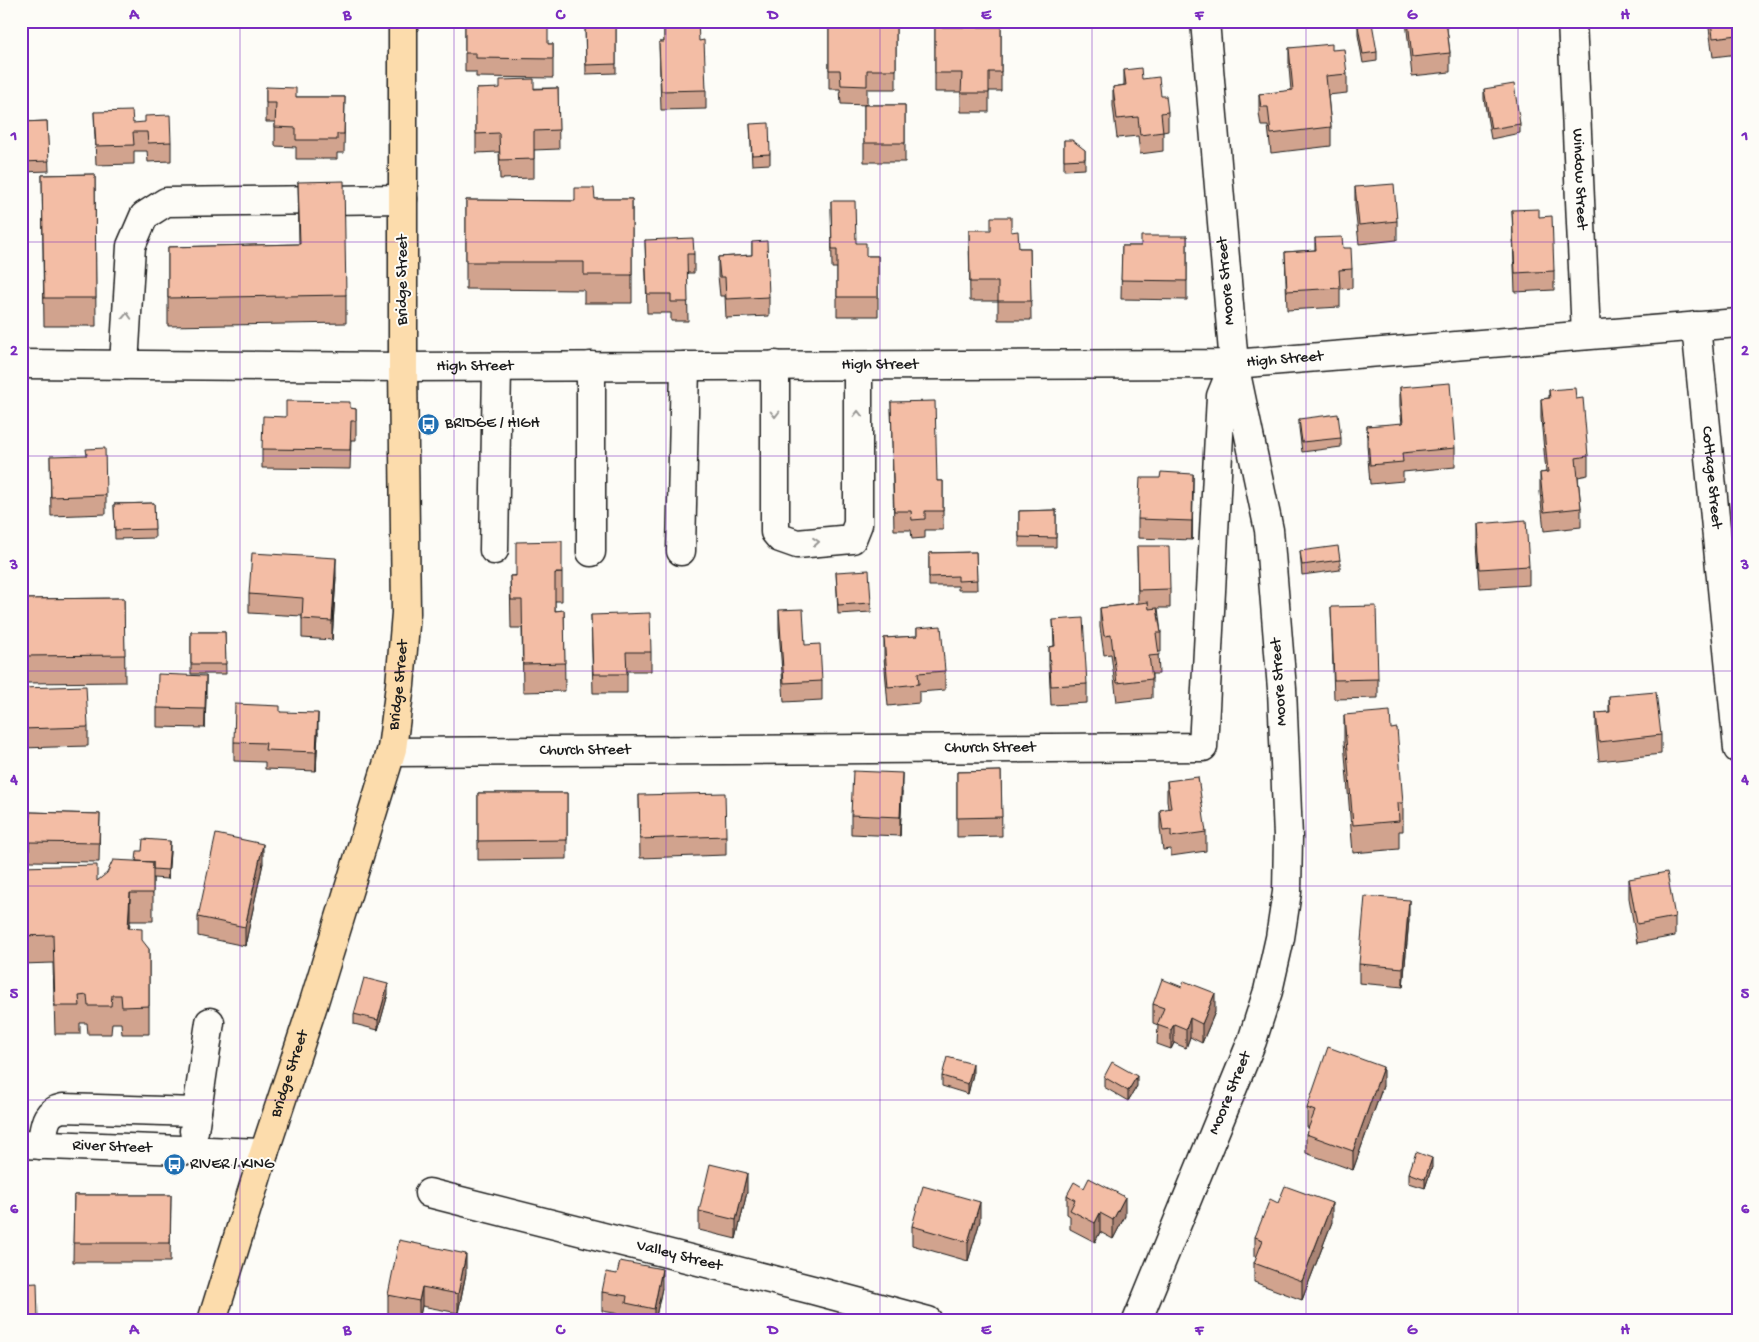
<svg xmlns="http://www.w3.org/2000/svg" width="1759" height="1342" viewBox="0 0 1759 1342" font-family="'Gochi Hand',sans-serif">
	<rect width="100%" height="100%" fill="#fdfcf7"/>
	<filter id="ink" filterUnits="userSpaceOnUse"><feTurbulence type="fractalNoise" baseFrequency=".02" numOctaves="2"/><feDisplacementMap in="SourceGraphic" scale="10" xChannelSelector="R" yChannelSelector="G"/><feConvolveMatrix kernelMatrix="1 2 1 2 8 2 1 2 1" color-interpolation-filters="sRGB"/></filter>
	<g filter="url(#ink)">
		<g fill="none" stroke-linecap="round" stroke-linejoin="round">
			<defs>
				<g id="minor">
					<path id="s1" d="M1572 21 1586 335"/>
					<path id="s2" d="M1696 326 1738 749"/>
					<path id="s3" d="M21 364 403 367 1234 364 1738 323"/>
					<path d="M124 365 131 246 144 216 166 202 403 199"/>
					<path d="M775 365V532L780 538 797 544 852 539 858 524V366"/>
					<path d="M494 550 497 367"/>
					<path d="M681 551 685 366"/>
					<path d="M591 552V366"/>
					<path id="s4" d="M391 752 1203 747 1221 396 1234 364"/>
					<path d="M194 1131 210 1022"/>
					<path id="s5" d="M21 1144 264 1153"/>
					<path d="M41 1145C45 1127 43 1112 63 1108L197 1112"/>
					<path id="s6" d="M429 1193 813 1290 928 1321"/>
					<path id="s7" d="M1137 1321 1252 1041 1268 991 1280 938 1287 892 1288 837 1282 689 1269 530 1234 364 1205 21"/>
				</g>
				<g id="major">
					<path id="s8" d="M212 1321 264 1153 314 1002 392 749 400 685 406 613 403 367V21"/>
				</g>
			</defs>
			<use href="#minor" stroke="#1c1c1c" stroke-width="31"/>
			<use href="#major" stroke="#1c1c1c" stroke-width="31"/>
			<use href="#minor" stroke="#fdfcf7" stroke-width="28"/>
			<use href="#major" stroke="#fcdcac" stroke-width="28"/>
		</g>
		<path fill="#d1a38e" stroke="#1c1c1c" d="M465 21 548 44H553V78L476 77V72H465Z
			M664 21 699 41 706 90V109L661 110 659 42H664Z
			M1406 21H1446L1450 53V72L1412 76Z
			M1708 21H1738V54L1713 57Z
			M585 23H616V73L586 74Z
			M829 25H896V89H867V105L841 104 840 89H829Z
			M1358 26 1377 52V61L1363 63 1358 35Z
			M935 27H1001V91H989V112H961V92H935Z
			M1289 48 1332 50 1347 74V93L1328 95 1331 127V146L1271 153 1268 126H1261L1259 113V94L1291 91 1289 67Z
			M1124 70 1142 79 1161 96 1168 112V131L1163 132V151L1140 154 1138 136 1117 138 1113 106V87L1124 85Z
			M266 87 296 97H345L344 153H337V159H296V147L275 146V122H266Z
			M558 88 559 149 534 150V178L500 179 499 152 476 153V89Z
			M1484 89 1520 124V133L1491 139 1484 99Z
			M864 105H905V162H864Z
			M94 112 133 123 171 142V161L148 162 147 151H134V164L96 165Z
			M47 121 49 171 21 172V122Z
			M750 124 770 154V164L752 165Z
			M1064 140 1085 150V169L1064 170Z
			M95 174 96 326H44L42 175Z
			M298 182 346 295V323L168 326V247L299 244Z
			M1355 187 1397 221V240L1359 244 1355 206Z
			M595 199H632V303H584V290L466 289V200L575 201Z
			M831 201 856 243 866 256H878V316H837V268H832Z
			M1512 210 1539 217 1554 271V290L1515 292Z
			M969 230 1011 232 1019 248H1030L1031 320H998V301H970Z
			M1187 236V300L1121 299 1122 246H1141Z
			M1315 238 1343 248 1352 269V288L1340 289V307L1287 310 1285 252 1315 250Z
			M645 240 694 254V273H687L688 321H671V313H647Z
			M752 242 769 297V316L726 318 725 296H720L718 276V257L752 255Z
			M1400 387 1455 448V467L1403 472V481L1370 484 1367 445V426L1402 424 1400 406Z
			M1549 390 1576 399 1588 456V475L1578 477 1581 508V527L1544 531 1540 492V473L1546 472 1541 418V399L1549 398Z
			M891 402 937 481H943V530H925V538L912 539 911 530H894Z
			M350 408 356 409V440H351L350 469 262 468V449L286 417Z
			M1299 419 1341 438V447L1302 452 1299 428Z
			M50 456 106 495V514L51 516Z
			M1193 492 1192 540 1138 538V519Z
			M154 503 155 538 115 539 114 504Z
			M1056 510V547H1019V511Z
			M1477 524 1529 566V585L1480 588 1477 543Z
			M1137 546 1170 589V608H1158L1161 633V652H1158L1159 674H1152V698L1117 702 1111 654 1104 655 1100 627V608L1138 603Z
			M1300 551 1340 560V570L1302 575Z
			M976 552 977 590H958V586H929V553Z
			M836 572 871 603V612L838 614Z
			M562 573V601H555V611L564 610 565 691 523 692 522 628H511L510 576Z
			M336 577 332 640 302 638V616L249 613V594Z
			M124 598 125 682 24 683V599Z
			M1331 607 1378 679V698L1334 699Z
			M779 610 805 645 822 681V700L784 702 779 629Z
			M591 615 651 652V671H627V693H593Z
			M1053 620 1087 684V703L1051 705 1049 666V647L1054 646Z
			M917 628 945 671V690L919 692V703L888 706 884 657V638L917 636Z
			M191 632H225L226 674H191Z
			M21 688 88 727V746L21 748Z
			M206 695 205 728 157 727V708Z
			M1609 696 1661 735V754L1599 761 1596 732V713L1609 712Z
			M280 712 318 732 316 771 265 769V762L234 761V742Z
			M1344 715 1391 729 1403 803V831H1399V849L1353 853 1344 742Z
			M1001 771 1002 836 957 837V772Z
			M1167 781 1206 832V851L1171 856V849L1163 850 1160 828V810L1168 809 1167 800Z
			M902 792 900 836 851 834V815Z
			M478 793H567V859L478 860Z
			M639 795 726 836V855L640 858Z
			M30 812 100 814 99 862 29 861Z
			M142 851H170L168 879 153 878V921H130L129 928 149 949V1034H122L121 1023H112L111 1034H88L87 1023H80V1034H55L53 963 21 964V867L97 881 136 861Z
			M263 863 245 946 198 936V917Z
			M1629 879 1675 917V936L1637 943 1629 898Z
			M1409 919 1403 987 1359 983V964Z
			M388 994 378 1030 354 1024V1014Z
			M1153 1004 1215 1012 1202 1043 1190 1037 1186 1048 1174 1043 1171 1049 1157 1044 1158 1025 1153 1023Z
			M973 1074 968 1094 942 1086V1076Z
			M1104 1077 1137 1086 1128 1101 1104 1087Z
			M1383 1086 1353 1170 1306 1153V1134L1309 1128 1307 1127V1108Z
			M1432 1167 1425 1188 1409 1183V1173Z
			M747 1192 736 1239 699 1230V1211Z
			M74 1195H171L170 1262H73Z
			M1067 1195 1125 1216 1113 1239 1100 1232 1095 1242 1070 1229V1216L1067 1214Z
			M1278 1203 1332 1222 1302 1300 1254 1282V1263L1257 1256H1255V1237Z
			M980 1221 968 1261 912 1245V1226Z
			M466 1273 458 1313 422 1306 419 1320 388 1314V1295Z
			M662 1288 655 1321H626V1315L602 1311V1292Z"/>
		<path fill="#aa8474" stroke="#1c1c1c" d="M1193 474V492L1192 540V521Z
			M336 558V577L332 640V621Z
			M206 676V695L205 728V709Z
			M318 713V732L316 771V752Z
			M902 773V792L900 836V817Z
			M170 841V851L168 879V870Z
			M263 844V863L245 946V927Z
			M130 893V921L128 956V928Z
			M1409 900V919L1403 987V968Z
			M388 984V994L378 1030V1020Z
			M1215 993V1012L1202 1043V1024Z
			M1190 1018V1037L1186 1048V1029Z
			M1174 1024V1043L1171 1049V1030Z
			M973 1064V1074L968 1094V1084Z
			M1383 1067V1086L1353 1170V1151Z
			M1137 1076V1086L1128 1101V1091Z
			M1432 1158V1167L1425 1188V1179Z
			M747 1173V1192L736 1239V1220Z
			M1125 1197V1216L1113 1239V1220Z
			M980 1202V1221L968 1261V1242Z
			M1332 1203V1222L1302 1300V1281Z
			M1100 1213V1232L1095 1242V1223Z
			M466 1254V1273L458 1313V1294Z
			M662 1269V1288L655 1321H654V1309Z
			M422 1287V1306L419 1320V1301Z"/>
		<path fill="#f3bda5" stroke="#1c1c1c" d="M465 21H548V44H553V59L476 58V53H465Z
			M664 21H698L699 41 704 40 706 90 661 91 659 42H664Z
			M1408 21H1446L1450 53 1412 57Z
			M1711 21H1738V35L1713 38Z
			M585 23H616V64L586 65Z
			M1372 23 1377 52 1363 54 1358 26Z
			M829 25H896V70H867V86L841 85 840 70H829Z
			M935 27H1001V72H989V93H961L962 73H935Z
			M1332 44V50L1344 49 1347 74 1326 76 1331 127 1271 134 1268 107H1261L1259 94 1293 90 1289 48Z
			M1141 68 1142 79 1159 77 1161 96H1166L1168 112 1161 113 1163 132 1140 135 1138 117 1117 119 1113 87 1126 85 1124 70Z
			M534 79V89L558 88 559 130 534 131V159L500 160 499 133 476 134V89L500 88V80Z
			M1514 84 1520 124 1491 129 1484 89Z
			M266 87 296 88V97H345L344 134H337V140H296V128L275 127 276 103H266Z
			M864 105H905V143H864Z
			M132 111 133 123 145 122V116L170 115 171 142 148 143 147 132H133L134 145 96 146 94 112Z
			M47 121 49 161 21 162V122Z
			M769 123 770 154 752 155 750 124Z
			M1064 140H1072L1085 150V159L1064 160Z
			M95 174 96 298H44L42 175Z
			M344 181 346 295 168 298V247L300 244 298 182Z
			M1394 184 1397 221 1359 225 1355 187Z
			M575 188H594L595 199H632V275H584V262H466V200L575 201Z
			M831 201H855L856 243H866V256H878V297H837V249H832Z
			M1539 209V217L1552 216 1554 271 1515 273 1512 210Z
			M991 217H1011V232L1018 231 1019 248H1030L1031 301H998V282H970L969 230H991Z
			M1141 236H1187V281L1121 280 1122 246H1141Z
			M1342 237 1343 248H1351L1352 269 1339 270 1340 288 1287 291 1285 252 1316 250 1315 238Z
			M693 238 694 254H687L688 302H671V294H647L645 240Z
			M767 241 769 297 726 299 725 277H720L718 257 752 255V242Z
			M1450 383 1455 448 1402 453 1403 462 1370 465 1367 426 1403 423 1400 387Z
			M1575 388 1576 399 1583 398 1588 456 1576 458 1581 508 1544 512 1540 473 1548 472 1541 399 1550 398 1549 390Z
			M286 401 350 402V408L356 409V421H351L350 450 262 449 263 416 286 417Z
			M935 401 937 481H943V511H925V519L912 520 911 511H894L891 402Z
			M1338 414 1341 438 1302 442 1299 419Z
			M105 448 106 495 51 497 50 456 87 455 86 449Z
			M1161 472 1193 474 1192 521 1138 519 1140 478H1160Z
			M154 503 155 529 115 530 114 504Z
			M1056 510V538L1019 537V511Z
			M1526 520 1529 566 1480 569 1477 524Z
			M562 541V573H555V611L564 610 565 663 523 664 522 600H511L510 576H516V542Z
			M1137 546H1169L1170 589 1138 590Z
			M1338 546 1340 560 1302 565 1300 551Z
			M976 552 977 580 958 581V576L929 577V553Z
			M252 553 336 558 332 621 302 619 303 598 249 594Z
			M869 570 871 603 838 605 836 572Z
			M124 598 125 655 24 656V599Z
			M1148 602 1149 609 1157 608 1161 633H1156L1159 655 1149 656 1152 679 1117 683 1111 635 1104 636 1100 608Z
			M1376 606 1378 679 1334 680 1331 607Z
			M803 609 805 645 820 644 822 681 784 683 779 610Z
			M650 613 651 652H626L627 674H593L591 615Z
			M1083 618 1087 684 1051 686 1049 647 1055 646 1053 620Z
			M941 626 945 671 918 673 919 684 888 687 884 638 917 636V628Z
			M191 632H225L226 664H191Z
			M158 674 206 676 205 709 157 708Z
			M86 686 88 727 21 729V688Z
			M1656 692 1661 735 1599 742 1596 713 1610 712 1609 696Z
			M235 704 280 706V712L318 713 316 752 265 750 266 743 234 742Z
			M1390 711 1391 729 1397 728 1403 803H1398L1399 821 1353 825 1344 715Z
			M853 771 902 773 900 817 851 815Z
			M1001 771 1002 817 957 818V772Z
			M1198 777 1206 832 1171 837V830L1163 831 1160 810 1171 808 1167 781Z
			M478 793H567V840L478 841Z
			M725 793 726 836 640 839 639 795Z
			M30 812 100 814 99 843 29 842Z
			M216 834 263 844 245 927 198 917Z
			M143 839 170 841 168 870 153 869V862L136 861 137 851H142Z
			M113 860 153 862V893H130L128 928 142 929V940L149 949V1006L122 1007 121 995H112L111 1006H88L87 995 79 996 80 1006H55L53 935 21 936V867L97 865V881L107 873Z
			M1667 872 1675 917 1637 924 1629 879Z
			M1365 896 1409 900 1403 968 1359 964Z
			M364 978 388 984 378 1020 354 1014Z
			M1162 979 1182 987 1184 981 1215 993 1202 1024 1190 1018 1186 1029 1174 1024 1171 1030 1157 1025 1164 1008 1153 1004Z
			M1328 1047 1383 1067 1353 1151 1306 1134 1315 1111 1307 1108Z
			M947 1057 973 1064 968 1084 942 1076Z
			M1112 1062 1137 1076 1128 1091 1104 1077Z
			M1416 1152 1432 1158 1425 1179 1409 1173Z
			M710 1164 747 1173 736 1220 699 1211Z
			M1089 1178 1125 1197 1113 1220 1100 1213 1095 1223 1070 1210 1075 1200 1067 1195 1074 1182 1084 1188Z
			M923 1186 980 1202 968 1242 912 1226Z
			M1285 1186 1332 1203 1302 1281 1254 1263 1263 1240 1255 1237 1270 1199 1278 1203Z
			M74 1195H171L170 1243H73Z
			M399 1240 466 1254 458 1294 422 1287 419 1301 388 1295Z
			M620 1261 662 1269 654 1309 626 1303 627 1296 602 1292 606 1272 617 1274Z
			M37 1283 38 1321H21V1284Z"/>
		<defs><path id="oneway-chevron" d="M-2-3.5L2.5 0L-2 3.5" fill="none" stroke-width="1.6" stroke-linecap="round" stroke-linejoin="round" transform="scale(1.25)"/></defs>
		<g stroke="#989794">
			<use href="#oneway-chevron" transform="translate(127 316) rotate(-87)"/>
			<use href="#oneway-chevron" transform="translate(775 414) rotate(90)"/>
			<use href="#oneway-chevron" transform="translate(858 414) rotate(-90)"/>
			<use href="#oneway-chevron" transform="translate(816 542) rotate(-5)"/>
		</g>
	</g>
	<path fill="none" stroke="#7b2cbf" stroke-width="1" stroke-opacity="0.55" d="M240 21V1321M454 21V1321M666 21V1321M880 21V1321M1092 21V1321M1306 21V1321M1518 21V1321M21 242H1738M21 456H1738M21 671H1738M21 886H1738M21 1100H1738"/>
	<defs>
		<symbol id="bus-disc" viewBox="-11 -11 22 22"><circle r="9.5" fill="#1f6fb2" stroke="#fdfcf7"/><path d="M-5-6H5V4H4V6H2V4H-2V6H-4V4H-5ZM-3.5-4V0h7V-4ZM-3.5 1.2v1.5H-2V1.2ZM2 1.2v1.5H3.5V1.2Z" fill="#fff"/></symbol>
	</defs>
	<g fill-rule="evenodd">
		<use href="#bus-disc" x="416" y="412" width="25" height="25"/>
		<use href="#bus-disc" x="162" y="1152" width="25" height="25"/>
	</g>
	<g text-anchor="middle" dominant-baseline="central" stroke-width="4" stroke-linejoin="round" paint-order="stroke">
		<g font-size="16" fill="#1c1c1c" stroke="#fdfcf7">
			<text stroke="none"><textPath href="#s1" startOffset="158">Window Street</textPath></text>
			<text transform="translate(403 280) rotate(-90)">Bridge Street</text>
			<text transform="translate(1227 281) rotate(-95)">Moore Street</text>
			<text stroke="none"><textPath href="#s3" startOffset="1264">High Street</textPath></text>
			<text stroke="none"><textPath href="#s3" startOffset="859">High Street</textPath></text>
			<text stroke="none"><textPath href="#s3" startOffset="454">High Street</textPath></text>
			<text stroke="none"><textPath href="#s2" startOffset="152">Cottage Street</textPath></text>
			<text transform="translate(1280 682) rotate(-94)">Moore Street</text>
			<text stroke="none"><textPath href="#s8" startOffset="664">Bridge Street</textPath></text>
			<text stroke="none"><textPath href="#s4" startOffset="599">Church Street</textPath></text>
			<text stroke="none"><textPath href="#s4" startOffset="194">Church Street</textPath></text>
			<text stroke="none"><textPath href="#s8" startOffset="259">Bridge Street</textPath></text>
			<text stroke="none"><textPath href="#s7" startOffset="246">Moore Street</textPath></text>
			<text stroke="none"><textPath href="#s5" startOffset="91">River Street</textPath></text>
			<text stroke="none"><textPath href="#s6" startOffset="258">Valley Street</textPath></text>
		</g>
		<g font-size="16" fill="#1c1c1c" stroke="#fdfcf7" text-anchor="start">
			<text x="445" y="424">BRIDGE / HIGH</text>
			<text x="190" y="1165">RIVER / KING</text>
		</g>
	</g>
	<rect width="1759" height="1342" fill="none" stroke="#fdfcf7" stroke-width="55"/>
	<rect x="28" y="28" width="1704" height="1286" fill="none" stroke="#7b2cbf" stroke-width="2"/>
	<g font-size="16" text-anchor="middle" font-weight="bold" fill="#7b2cbf">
		<text x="134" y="19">A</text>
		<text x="347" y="19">B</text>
		<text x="560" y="19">C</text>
		<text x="773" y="19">D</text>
		<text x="986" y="19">E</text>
		<text x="1199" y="19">F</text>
		<text x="1412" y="19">G</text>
		<text x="1625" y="19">H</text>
		<text x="14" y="140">1</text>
		<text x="1745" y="140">1</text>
		<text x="14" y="355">2</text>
		<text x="1745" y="355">2</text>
		<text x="14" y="569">3</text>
		<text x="1745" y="569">3</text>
		<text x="14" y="784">4</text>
		<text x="1745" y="784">4</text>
		<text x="14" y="998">5</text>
		<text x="1745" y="998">5</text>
		<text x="14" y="1213">6</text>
		<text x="1745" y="1213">6</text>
		<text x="134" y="1334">A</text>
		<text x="347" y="1334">B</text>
		<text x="560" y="1334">C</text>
		<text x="773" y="1334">D</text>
		<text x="986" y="1334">E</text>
		<text x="1199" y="1334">F</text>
		<text x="1412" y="1334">G</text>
		<text x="1625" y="1334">H</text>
	</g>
</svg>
